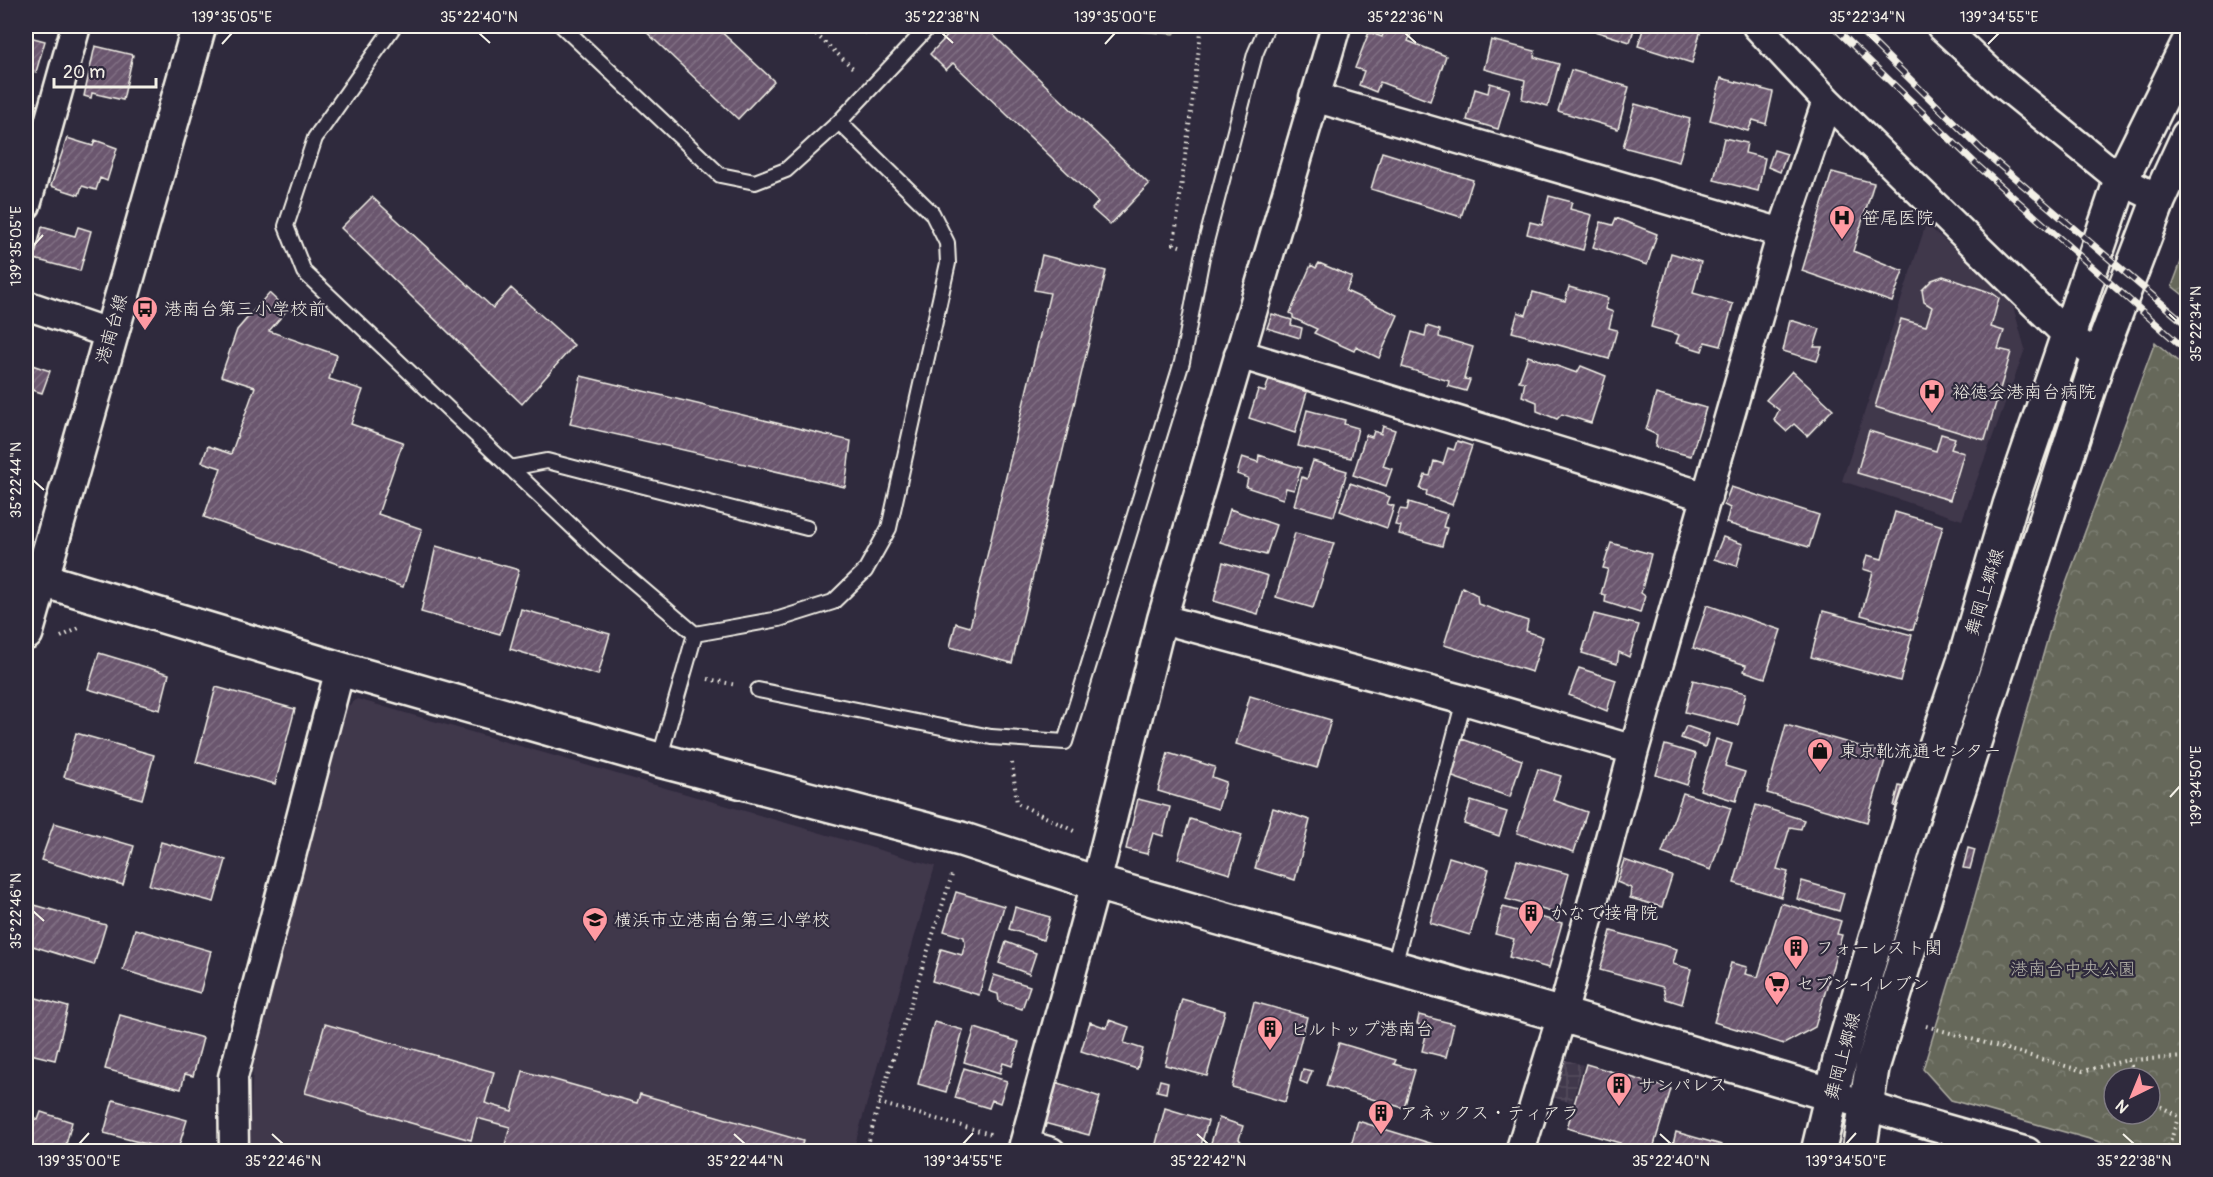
<svg xmlns="http://www.w3.org/2000/svg" width="2213" height="1177" viewBox="0 0 2213 1177" font-family="Pangolin,'Klee One',sans-serif">
	<defs>
		<pattern id="industrial-grid" width="8" height="8" patternUnits="userSpaceOnUse" patternTransform="scale(1.5)"><rect width="8" height="8" fill="#41374c"/><path d="M0 4h8M4 0v8" fill="none" stroke="#544b5d"/></pattern>
		<pattern id="park-crowns" width="20" height="18" patternUnits="userSpaceOnUse" patternTransform="scale(1.5)"><rect width="20" height="18" fill="#66685a"/><path d="M2 6a3 3 0 1 1 6 0M12 15a3 3 0 1 1 6 0" fill="none" stroke="#7c7e72"/></pattern>
		<pattern id="building-hatch" width="6" height="6" patternUnits="userSpaceOnUse" patternTransform="scale(1.5)"><rect width="6" height="6" fill="#6a566e"/><path d="M-1 1l2-2M0 6l6-6M5 7l2-2" fill="none" stroke="#806f83"/></pattern>
	</defs>
	<rect width="100%" height="100%" fill="#2f2a3d"/>
	<filter id="ink" filterUnits="userSpaceOnUse"><feTurbulence type="fractalNoise" baseFrequency=".0167" numOctaves="2"/><feDisplacementMap in="SourceGraphic" scale="12" xChannelSelector="R" yChannelSelector="G"/><feConvolveMatrix kernelMatrix="1 2 1 2 8 2 1 2 1" color-interpolation-filters="sRGB"/></filter>
	<g filter="url(#ink)">
		<path fill="#41374c" d="M1926 224 2011 299 2025 349 1962 520 1842 481Z
			M2187 344V370L2176 360Z
			M357 699 935 866 853 1151 248 1152 256 1021 343 710Z"/>
		<path fill="url(#industrial-grid)" d="M1563 1059 1583 1065 1572 1103 1552 1097Z"/>
		<path fill="url(#park-crowns)" stroke="#adaca1" stroke-width="1.5" fill-rule="evenodd" d="M1074 26H1181L1174 34Z
			M2187 246V298L2172 286Z
			M2155 342 2188 370 2187 1152 2132 1151 1951 1100 1923 1069 1966 928 2054 616ZM2114 1078H2150V1114H2114Z"/>
		<path fill="url(#building-hatch)" stroke="#f4f1e8" stroke-width="1.5" d="M640 26H715L774 81 738 119Z
			M858 26H873L865 34Z
			M957 26H984L1149 184 1110 225 1092 209 1098 202 953 63 946 70 930 54Z
			M1386 26H1414L1408 41 1446 56 1430 101 1380 82 1376 92 1359 85 1364 71 1355 68 1369 32 1382 37Z
			M1589 26H1635L1630 42 1588 29Z
			M1644 26H1702L1692 63 1638 46Z
			M26 36 45 41 36 72 26 69Z
			M1491 40 1535 51 1534 57 1559 64 1548 106 1522 99 1525 80 1484 69Z
			M95 46 133 55 123 100 92 93 91 98 84 96Z
			M1571 70 1629 87 1618 129 1558 111Z
			M1721 78 1773 92 1766 124 1753 120 1748 131 1710 120Z
			M1490 83 1510 89 1498 129 1467 120 1475 89 1488 93Z
			M26 90 33 92 26 114Z
			M1635 104 1690 119 1679 162 1623 147Z
			M67 138 93 146 95 140 117 148 107 181 100 178 96 190 82 186 79 195 51 186Z
			M1724 138 1747 143 1745 153 1765 158 1758 191 1714 180Z
			M1774 150 1787 154 1780 172 1768 167Z
			M1382 152 1473 180 1461 217 1371 189Z
			M1832 172 1874 183 1853 251 1903 271 1892 302 1802 271Z
			M1549 196 1572 202 1570 209 1592 215 1583 250 1527 234 1530 222 1542 225Z
			M372 197 493 308 511 288 574 345 522 404 341 228Z
			M1616 218 1657 234 1647 265 1593 247 1601 222 1613 225Z
			M42 227 75 236 78 227 91 231 80 271 34 259Z
			M1671 253 1701 262 1693 293 1733 304 1721 346 1705 342 1702 351 1676 343 1679 335 1651 327Z
			M1042 255 1106 271 1012 663 950 647 956 623 970 627 1050 293 1034 290Z
			M1319 263 1352 277 1346 291 1398 315 1379 358 1356 347 1354 351 1314 333 1317 329 1293 318V315L1290 313 1311 265 1316 268Z
			M1943 276 1992 293 1999 298 1991 327 2004 331 1998 349 2011 352 1985 440 1875 407 1901 319 1926 326 1932 307 1924 302 1922 290 1932 280Z
			M1569 287 1608 298 1605 309 1613 312 1609 328 1617 330 1609 359 1512 332 1518 312 1526 315 1533 292 1565 301Z
			M269 293 287 310 269 331 337 355 329 379 363 390 351 424 403 442 378 514 422 529 403 587 204 517 221 468 202 462 208 446 231 454 255 387 221 376 237 330Z
			M1272 314 1292 320 1291 325 1302 328 1300 338 1267 328Z
			M1790 320 1820 329 1814 347H1822L1817 361 1783 351Z
			M1427 326 1440 330 1439 337 1473 347 1464 379 1470 380 1466 391 1448 386 1449 381 1402 367 1412 332 1425 336Z
			M1528 356 1577 373 1581 366 1606 376 1591 423 1562 414 1557 419 1537 411V402L1522 396 1525 382 1519 381Z
			M26 363 50 371 42 393 26 388Z
			M1792 371 1833 409 1807 436 1794 424 1786 431 1774 420 1779 410 1766 400Z
			M581 376 851 441 845 487 570 424Z
			M1269 379 1307 392 1295 433 1249 418 1258 390 1265 392Z
			M1656 394 1706 408 1691 456 1655 447 1657 435 1646 430Z
			M1307 410 1345 420 1344 424 1358 428 1351 458 1298 446Z
			M1383 426 1395 430 1383 466 1392 469 1386 486 1353 475 1366 435 1372 437 1374 431 1381 434Z
			M1869 431 1936 451 1941 434 1955 438 1951 449 1964 453 1950 500 1857 473Z
			M1457 441 1472 446 1452 505 1426 495 1427 491 1420 489 1425 475 1430 476 1434 461 1443 464 1448 448 1454 450Z
			M1259 455 1301 468 1294 490 1286 488 1283 499 1246 487 1248 478 1237 474 1242 457 1258 462Z
			M1313 461 1347 471 1334 516 1294 505 1302 477 1307 479Z
			M1350 483 1390 497 1387 504 1394 506 1387 528 1340 511Z
			M1731 487 1819 515 1809 547 1726 523 1730 508 1724 505Z
			M1409 502 1447 514 1443 527 1447 528 1442 546 1399 534 1401 526 1395 525 1400 509 1407 510Z
			M1230 509 1276 525 1266 555 1220 542Z
			M1895 512 1943 526 1913 630 1861 615 1873 572 1863 569 1867 555 1882 559Z
			M1295 533 1334 543 1313 608 1276 597Z
			M1723 537 1743 544 1737 566 1714 559Z
			M1611 543 1651 554 1641 593 1645 596 1640 613 1605 602 1606 595 1601 594 1608 569 1603 568Z
			M436 546 519 570 500 634 421 612Z
			M1223 562 1268 576 1258 614 1214 601Z
			M1462 587 1477 595 1478 604 1528 621 1526 631 1543 637 1532 672 1444 645Z
			M1707 605 1781 630 1765 678 1744 671 1746 665 1693 648Z
			M521 609 610 634 598 675 510 649Z
			M1823 611 1912 635 1900 681 1811 657Z
			M1594 614 1639 625 1629 657 1619 652 1617 664 1582 653Z
			M99 653 169 674 160 710 88 689Z
			M1579 668 1616 680 1607 711 1569 695Z
			M1693 680 1746 693 1738 725 1685 712Z
			M216 687 295 709 275 784 196 762Z
			M1250 696 1331 720 1317 768 1236 744Z
			M1786 725 1887 754 1867 822 1767 793Z
			M1686 726 1709 734 1705 747 1681 738Z
			M76 733 154 755 142 799 64 777Z
			M1462 739 1522 760 1510 797 1450 776Z
			M1716 739 1732 744 1725 766 1745 772 1736 801 1700 790Z
			M1665 745 1696 754 1687 785 1656 775Z
			M1168 753 1215 767 1212 777 1226 782 1218 809 1158 791Z
			M1538 769 1561 776 1553 800 1587 812 1574 852 1517 833Z
			M1899 786 1906 788 1900 808 1894 806Z
			M1683 793 1731 808 1711 870 1662 853Z
			M1138 799 1170 807 1163 836 1153 833 1147 854 1126 849Z
			M1471 801 1507 812 1499 836 1464 824Z
			M1756 805 1804 820 1801 829 1790 827 1777 869 1788 872 1781 897 1734 883Z
			M1273 808 1310 820 1295 880 1255 868Z
			M1190 819 1242 835 1230 874 1178 858Z
			M54 823 134 846 123 885 41 860Z
			M161 842 226 860 214 902 149 885Z
			M1968 848 1975 850 1970 869 1963 868Z
			M1449 857 1489 869 1470 935 1430 923Z
			M1517 860 1569 874 1558 914 1506 899Z
			M1624 860 1672 876 1662 907 1630 898 1631 888 1617 882Z
			M1802 881 1844 893 1839 911 1797 899Z
			M956 892 1004 906 979 995 932 981 941 949 962 955 965 944 964 937 944 931Z
			M1781 903 1841 921 1837 934 1842 935 1815 1027 1784 1044 1714 1022 1731 963 1747 967 1745 974 1758 977Z
			M31 904 106 925 94 965 26 944V920Z
			M1015 907 1050 917 1043 940 1009 929Z
			M1503 907 1562 923 1549 968 1509 957 1514 939 1495 934Z
			M135 929 211 951 200 993 123 970Z
			M1611 931 1677 949 1673 964 1691 969 1682 1004 1666 999 1663 987 1600 970Z
			M1006 942 1036 953 1029 974 999 963Z
			M994 975 1030 986 1022 1009 999 1002 998 994 989 991Z
			M26 995 68 1007 55 1060 26 1053Z
			M1182 999 1225 1011 1207 1076 1165 1065Z
			M1254 1002 1307 1017 1285 1102 1232 1087Z
			M120 1015 203 1038 193 1076 185 1074 181 1089 105 1069Z
			M1419 1015 1454 1024 1446 1057 1422 1051 1428 1027 1417 1024Z
			M1109 1020 1129 1027 1124 1043 1143 1049 1137 1069 1081 1051 1090 1022 1107 1028Z
			M934 1022 963 1030 946 1092 918 1084Z
			M325 1024 494 1072 485 1103 512 1111 523 1071 637 1103 640 1094 803 1141 800 1152H503L510 1127 477 1118 471 1140 305 1093Z
			M975 1028 1019 1042 1012 1066 1003 1063 1000 1073 964 1062Z
			M1339 1043 1396 1060 1394 1064 1415 1070 1404 1108 1326 1086Z
			M1586 1064 1671 1089 1652 1152H1631L1619 1148 1620 1143 1567 1128Z
			M964 1068 1007 1081 1000 1103 992 1100 989 1108 955 1098Z
			M1303 1069 1312 1071 1307 1084 1300 1081Z
			M1160 1080 1168 1082 1166 1093 1157 1091Z
			M1056 1082 1100 1097 1089 1135 1044 1123Z
			M113 1100 187 1120 177 1152 104 1133Z
			M1165 1108 1208 1121 1199 1152H1167L1155 1148Z
			M41 1112 72 1122 64 1152H26V1115L38 1120Z
			M1219 1118 1243 1126 1239 1139 1249 1152H1208Z
			M1358 1121 1459 1152H1349Z
			M1676 1132 1722 1145 1720 1152H1671Z
			M1938 1143 1970 1152H1936Z"/>
		<g fill="none" stroke-linecap="round" stroke-linejoin="round">
			<defs>
				<path id="lane" d="M394 26 315 138 286 226 304 272 600 553 695 634
					M562 26 720 175 755 182 786 170 839 122 929 26
					M510 468 547 461 807 528
					M695 634 779 619 833 602 865 571 889 528 948 263 947 243 932 213 839 122
					M758 690 991 737 1065 742 1182 362 1202 257 1255 54 1267 26
					M659 760 695 634
					M1394 966 1464 700"/>
				<path id="street" d="M1757 26 1827 101 2067 335 2099 357
					M1941 26 2002 83 2121 180 2159 199
					M1314 97 1782 233
					M26 205 76 26
					M26 305 111 334
					M1239 354 1707 497
					M1162 619 1464 700 1634 750
					M1833 1095 1903 1117 2027 1152
					M1024 1144 1051 1152
					M234 1152 233 1077 340 669
					M1022 1152 1096 883 1162 619 1336 26
					M1520 1152 1562 1015 1634 750 1782 233 1827 101"/>
				<path id="secondary" d="M26 575 340 669 659 760 961 839 1096 883 1562 1015 1833 1095
					M26 633 199 26
					M1818 1152 1840 1060 1914 811 1964 662 2010 505 2121 180 2188 44
					M1859 1152 1872 1068 1940 847 2099 357 2159 199 2188 136"/>
			</defs>
			<use href="#lane" stroke="#f4f1e8" stroke-width="18"/>
			<use href="#street" stroke="#f4f1e8" stroke-width="33"/>
			<use href="#secondary" stroke="#f4f1e8" stroke-width="38"/>
			<path stroke="#f4f1e8" stroke-width="4" stroke-dasharray="1.5 4.5" stroke-linecap="butt" d="M807 26 854 69
				M1180 246 1174 244 1201 32 1204 26
				M61 637 81 627
				M708 679 736 685
				M1012 763 1017 803 1076 832
				M1926 1026 2083 1071 2128 1060 2188 1057
				M2128 1060 2137 1078
				M2150 1101 2188 1121
				M879 1103 994 1135
				M866 1152 879 1103 953 872
				M2167 1152 2178 1118"/>
			<use href="#lane" stroke="#2f2a3d" stroke-width="14"/>
			<use href="#street" stroke="#2f2a3d" stroke-width="28"/>
			<use href="#secondary" stroke="#2f2a3d" stroke-width="33"/>
			<defs>
				<path id="rail" d="M1833 26 1978 166 2188 352
					M1856 26 1982 150 2188 326"/>
			</defs>
			<use href="#rail" stroke="#f4f1e8" stroke-width="7"/>
			<use href="#rail" stroke="#2f2a3d" stroke-width="4.5" stroke-dasharray="14" stroke-linecap="butt"/>
		</g>
	</g>
	<path fill="none" stroke="#f4f1e8" stroke-width="2" d="M479 33 490 43M942 33 953 43M1405 33 1416 43M1867 33 1878 43M222 44 232 33M1105 44 1115 33M1988 44 1999 33M33 246 43 235M2169 314 2180 324M33 480 44 490M2170 797 2180 786M33 911 44 921M272 1134 283 1144M734 1134 745 1144M1197 1134 1208 1144M1660 1134 1671 1144M2123 1134 2134 1144M79 1144 89 1133M963 1144 973 1133M1846 1144 1856 1133"/>
	<defs>
		<symbol id="hospital-pin" viewBox="-11 -11 22 30"><path d="M0 17L-7.5 6A9.5 9.5 0 1 1 7.5 6Z" fill="#ff9aa2" stroke="#2f2a3d"/><path d="M-5-5h3v3.5h4V-5h3V5h-3V1.5h-4V5h-3Z" fill="#111"/></symbol>
		<symbol id="bus-pin" viewBox="-11 -11 22 30"><path d="M0 17L-7.5 6A9.5 9.5 0 1 1 7.5 6Z" fill="#ff9aa2" stroke="#2f2a3d"/><path d="M-5-6H5V4H4V6H2V4H-2V6H-4V4H-5ZM-3.5-4V0h7V-4ZM-3.5 1.2v1.5H-2V1.2ZM2 1.2v1.5H3.5V1.2Z" fill="#111"/></symbol>
		<symbol id="shop-pin" viewBox="-11 -11 22 30"><path d="M0 17L-7.5 6A9.5 9.5 0 1 1 7.5 6Z" fill="#ff9aa2" stroke="#2f2a3d"/><path d="M-5-2.5h2.3a2.7 3.5 0 0 1 5.4 0H5L5.5 6h-11ZM-1.5-2.5h3a1.5 2.3 0 0 0-3 0Z" fill="#111"/></symbol>
		<symbol id="building-pin" viewBox="-11 -11 22 30"><path d="M0 17L-7.5 6A9.5 9.5 0 1 1 7.5 6Z" fill="#ff9aa2" stroke="#2f2a3d"/><path d="M-4-6H4V6H1V3H-1V6H-4ZM-2.5-4.3h1.7v1.8h-1.7ZM.8-4.3h1.7v1.8H.8ZM-2.5-1h1.7V.8h-1.7ZM.8-1h1.7V.8H.8Z" fill="#111"/></symbol>
		<symbol id="school-pin" viewBox="-11 -11 22 30"><path d="M0 17L-7.5 6A9.5 9.5 0 1 1 7.5 6Z" fill="#ff9aa2" stroke="#2f2a3d"/><path d="M0-5L7-2L0 1L-7-2ZM-4 1L0 2.5L4 1V4Q0 6-4 4Z" fill="#111"/></symbol>
		<symbol id="supermarket-pin" viewBox="-11 -11 22 30"><path d="M0 17L-7.5 6A9.5 9.5 0 1 1 7.5 6Z" fill="#ff9aa2" stroke="#2f2a3d"/><path d="M-6-5.5h2.5l.6 2H6L4.5 2H-2.5L-4.4-4H-6ZM-1.5 3.2a1.3 1.3 0 1 0 .1 0ZM3 3.2a1.3 1.3 0 1 0 .1 0Z" fill="#111"/></symbol>
	</defs>
	<g fill-rule="evenodd">
		<use href="#hospital-pin" x="1827" y="203" width="30" height="40"/>
		<use href="#bus-pin" x="130" y="294" width="30" height="40"/>
		<use href="#hospital-pin" x="1917" y="377" width="30" height="40"/>
		<use href="#shop-pin" x="1805" y="736" width="30" height="40"/>
		<use href="#building-pin" x="1516" y="898" width="30" height="40"/>
		<use href="#school-pin" x="580" y="905" width="30" height="40"/>
		<use href="#building-pin" x="1781" y="933" width="30" height="40"/>
		<use href="#supermarket-pin" x="1762" y="969" width="30" height="40"/>
		<use href="#building-pin" x="1255" y="1014" width="30" height="40"/>
		<use href="#building-pin" x="1604" y="1070" width="30" height="40"/>
		<use href="#building-pin" x="1366" y="1098" width="30" height="40"/>
	</g>
	<g text-anchor="middle" dominant-baseline="central" stroke-width="4.5" stroke-linejoin="round" paint-order="stroke">
		<g font-size="18" fill="#f4f1e8" stroke="#2f2a3d" text-anchor="start">
			<text x="1862" y="218">笹尾医院</text>
			<text x="164" y="309">港南台第三小学校前</text>
			<text x="1952" y="392">裕徳会港南台病院</text>
			<text x="1840" y="751">東京靴流通センター</text>
			<text x="1550" y="913">かなで接骨院</text>
			<text x="614" y="920">横浜市立港南台第三小学校</text>
			<text x="1816" y="948">フォーレスト関</text>
			<text x="1796" y="984">セブン-イレブン</text>
			<text x="1290" y="1029">ヒルトップ港南台</text>
			<text x="1638" y="1085">サンパレス</text>
			<text x="1400" y="1113">アネックス・ティアラ</text>
		</g>
		<g font-size="18" fill="#f4f1e8" stroke="#2f2a3d">
			<text transform="translate(112 329) rotate(-74)">港南台線</text>
			<text transform="translate(1985 592) rotate(-73)">舞岡上郷線</text>
			<text transform="translate(1843 1056) rotate(-75)">舞岡上郷線</text>
		</g>
		<g font-size="18" fill="#b4b3a8" stroke="#2f2a3d">
			<text x="2073" y="969">港南台中央公園</text>
		</g>
	</g>
	<rect width="2213" height="1177" fill="none" stroke="#2f2a3d" stroke-width="66"/>
	<g transform="translate(2132 1096) rotate(223)"><circle r="28" fill="#2f2a3d" stroke="#7e7a81" stroke-width="1.5"/>
	<path d="M0-4.5L10 22L0 15L-10 22Z" fill="#ff9aa2"/>
	<text y="-9" font-size="16" font-weight="bold" text-anchor="middle" fill="#f4f1e8">N</text>
	</g>
	<path d="M54 78v9h102v-9" fill="none" stroke="#f4f1e8" stroke-width="3"/>
	<text x="63" y="78" font-size="18" fill="#f4f1e8" stroke="#2f2a3d" stroke-width="4.5" paint-order="stroke">20 m</text>
	<rect x="33" y="33" width="2147" height="1111" fill="none" stroke="#f4f1e8" stroke-width="2"/>
	<g font-size="15" text-anchor="middle" fill="#f4f1e8">
		<text x="232" y="22">139°35'05"E</text>
		<text x="479" y="22">35°22'40"N</text>
		<text x="942" y="22">35°22'38"N</text>
		<text x="1115" y="22">139°35'00"E</text>
		<text x="1405" y="22">35°22'36"N</text>
		<text x="1867" y="22">35°22'34"N</text>
		<text x="1999" y="22">139°34'55"E</text>
		<text transform="translate(16 246) rotate(-90)" y="5">139°35'05"E</text>
		<text transform="translate(2196 324) rotate(-90)" y="5">35°22'34"N</text>
		<text transform="translate(16 480) rotate(-90)" y="5">35°22'44"N</text>
		<text transform="translate(2196 786) rotate(-90)" y="5">139°34'50"E</text>
		<text transform="translate(16 911) rotate(-90)" y="5">35°22'46"N</text>
		<text x="79" y="1166">139°35'00"E</text>
		<text x="283" y="1166">35°22'46"N</text>
		<text x="745" y="1166">35°22'44"N</text>
		<text x="963" y="1166">139°34'55"E</text>
		<text x="1208" y="1166">35°22'42"N</text>
		<text x="1671" y="1166">35°22'40"N</text>
		<text x="1846" y="1166">139°34'50"E</text>
		<text x="2134" y="1166">35°22'38"N</text>
	</g>
</svg>
